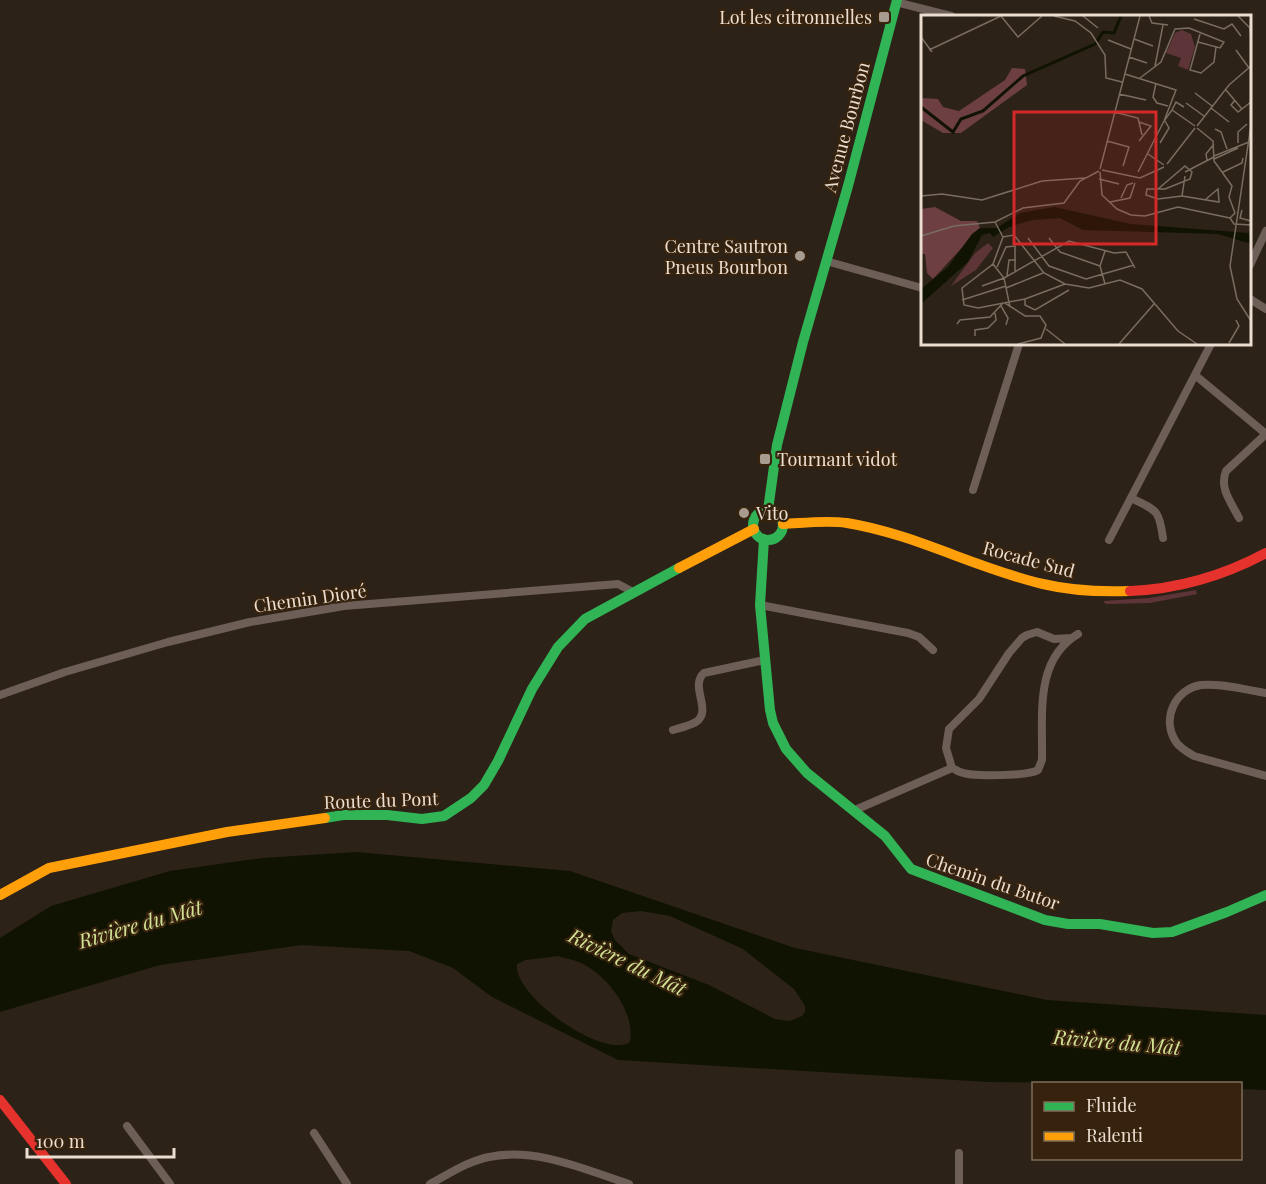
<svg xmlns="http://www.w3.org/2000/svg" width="1266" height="1184" viewBox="0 0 1266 1184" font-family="'Playfair Display',serif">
	<rect width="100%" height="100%" fill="#2d2217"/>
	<path fill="#5d3437" d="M1196 590 1197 594 1150 603 1106 604 1103 601 1149 598Z"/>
	<path fill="#101302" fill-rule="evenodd" d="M356 852 570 871 795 948 1047 1000 1266 1015V1090L1241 1089 1240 1084 988 1082 618 1060 492 997 453 968 409 951 302 945 160 965 0 1012V938L51 906 170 871 262 858ZM641 911 670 916 743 949 794 989 805 1006V1012L802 1016 790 1021 775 1019 709 985 629 954 615 940 611 931 613 920 622 913ZM558 956C567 959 577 960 585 965 610 979 635 1013 630 1042 603 1060 512 995 517 964L526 960Z"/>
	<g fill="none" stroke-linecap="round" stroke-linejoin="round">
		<path stroke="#6d5e58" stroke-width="8" d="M896 2 951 16
			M826 261 922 288
			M1250 265 1266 231
			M1250 299 1266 309
			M1195 375 1266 434
			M973 490 1019 344
			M1131 498C1157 511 1159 509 1163 538
			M1239 518C1231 502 1219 488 1226 471L1266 434
			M1109 540 1211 344
			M760 605 908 633 919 637 933 650
			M1071 638 1054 639 1037 632 1027 635 1022 638 1009 653 979 699 949 729 946 748 952 768C955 769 957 771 960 772 972 777 1028 776 1038 770L1042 760C1043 715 1034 660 1078 634
			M1266 693C1246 690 1222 683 1201 685 1175 689 1161 719 1176 742 1180 748 1187 752 1194 756L1266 776
			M0 695 65 672 168 642 250 622 344 606 618 584 633 592
			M673 730C680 728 689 726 696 722 713 711 689 686 704 673L765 660
			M855 810 952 768
			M127 1126 170 1184
			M314 1133 347 1184
			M430 1184C449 1174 468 1161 489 1157 536 1147 586 1170 629 1184
			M959 1184V1153"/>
		<path stroke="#30b455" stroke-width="10" d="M768 510 777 445 803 342 848 186 897 0
			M753 525a15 15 0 1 1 30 0a15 15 0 1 1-30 0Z
			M764 539 760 605 770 710 773 723 786 749 807 773 885 836 911 869 1045 920 1068 924H1100L1153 933 1172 932 1227 912 1266 895
			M325 818 343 815H387L422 819 444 816 471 798 484 785 498 761 532 689 558 647 585 619 679 568"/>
		<path stroke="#ff9f0a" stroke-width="10" d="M783 524C804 523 826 520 847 523 915 534 977 569 1043 584 1072 591 1101 592 1130 591
			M679 568 754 529
			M0 895 49 868 227 832 325 818"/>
		<path stroke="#e5322d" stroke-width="10" d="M1130 591C1179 589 1223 576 1266 553
			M0 1100 66 1184"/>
	</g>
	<g fill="#a89c90" stroke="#37230d" stroke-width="2">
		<rect x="878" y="11" width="12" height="12" rx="3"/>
		<circle cx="800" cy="256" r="6"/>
		<rect x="759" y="453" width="12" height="12" rx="3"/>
		<circle cx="744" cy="513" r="6"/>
	</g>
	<g text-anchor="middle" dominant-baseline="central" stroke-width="4.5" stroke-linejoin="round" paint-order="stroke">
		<g font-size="18" fill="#ebded1" stroke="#37230d" text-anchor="end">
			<text x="872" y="17">Lot les citronnelles</text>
			<text x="788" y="246">Centre Sautron<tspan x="788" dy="21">Pneus Bourbon</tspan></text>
			<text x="777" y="459" text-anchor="start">Tournant vidot</text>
			<text x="756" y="513" text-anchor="start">Vito</text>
		</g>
		<g font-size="18" fill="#ebded1" stroke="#37230d">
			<text transform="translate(846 127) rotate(-75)">Avenue Bourbon</text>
			<text transform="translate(1029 559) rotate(15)">Rocade Sud</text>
			<text transform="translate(310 598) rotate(-8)">Chemin Dioré</text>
			<text transform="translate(381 800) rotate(-2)">Route du Pont</text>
			<text transform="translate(993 881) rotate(19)">Chemin du Butor</text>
		</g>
		<g font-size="20" font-style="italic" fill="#d3e395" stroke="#37230d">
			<text transform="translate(140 923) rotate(-16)">Rivière du Mât</text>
			<text transform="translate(628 961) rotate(26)">Rivière du Mât</text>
			<text transform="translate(1117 1041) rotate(5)">Rivière du Mât</text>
		</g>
	</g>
	<g transform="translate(921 15)">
		<rect width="330" height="330" fill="#2d2217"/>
		<path d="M261 15 270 19 274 32 267 55 257 51 260 43 245 38 254 18ZM67 228 72 233 55 255 30 271 54 238Z" fill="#5d3437"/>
		<path d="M91 53 104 54 106 70 40 118H22L0 105V83L17 84 22 92 38 96 84 65ZM14 192 40 206H56L59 213 12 264 6 258 4 239H0V194Z" fill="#6d3f42"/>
		<path d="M133 192 210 209 328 218 330 229 297 219 162 215 139 203 111 205 88 212 72 222 69 218 61 220 47 247 0 289V274L27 252 51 219 59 213H76L99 198Z" fill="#101302"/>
		<path fill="none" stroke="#101302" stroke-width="3" d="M0 92 32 117 40 104 62 96 102 61 174 29 182 17 193 18 200 1"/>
		<path fill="none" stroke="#796d61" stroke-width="1.5" d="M80 1 97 22 121 1M133 1 154 6 170 18 184 40 185 63 201 67M162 1 177 13M228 1 231 8 247 10M317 1 329 13 330 24M273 4 303 14 311 9 320 21M268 13 303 27 299 33 277 27M279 19 269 55 280 58 293 47 295 32M0 22 11 37M213 24 232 31M187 25 210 34M8 35 80 1M315 35 328 53M208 42 226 48M234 51 242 10M204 59 255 75 243 106 251 95 274 111M219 63 240 47 254 14 268 13M235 68 232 82 236 88 247 91M305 75 321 94M274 78 291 91M198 79 225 85M314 85 310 90 317 97 330 87M265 88 283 101M290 93 308 107M251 95 255 87 263 92M193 97 217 103 221 120M330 110 309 251 316 284 330 306M276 111 308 70 330 51M276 113 292 126 293 146 311 171 308 182 314 198 309 203M294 114 300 117 306 134M186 126 208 132 202 151M218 126 230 111 218 107M239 128 248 113 244 106M317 128V117L326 109M227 139 243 150M293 141 328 127M293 144 317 133M286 145 285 139 293 129M246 149 274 113M179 154 219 1M181 155 219 163 243 152M179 157 181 180 196 194 210 200 224 201 257 192 309 203M217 157 243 106M264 157 293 142M302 157 321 148 322 143M178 164 198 169M237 174 264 151 271 157 269 164 244 174H226L225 180 237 184 261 181 298 187 297 174 285 184M0 181 21 179 61 185 121 166 164 163M261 181 264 161M200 183 206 170 212 168M189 187 209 183 214 168M321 195 319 203 330 206M309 203 313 209 330 210M74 207 82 222 93 220 123 258 144 269 168 273 199 265 221 274 257 316 276 329M0 221 33 211 74 207 102 193 143 188 159 166 178 156M82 222 72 249 41 273 43 290 57 293 104 284 144 269M107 223 128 251 165 264 213 250M128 223 139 237 179 251M72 249 83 263 89 292M76 252 85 232 94 231V257M86 261 88 245H95M184 269 179 251 184 236M61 271 83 263 148 226 193 238 205 237 214 253M85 273 122 258M104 284V290L114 295 148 275M41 285 85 271M84 288 104 301H119L125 310 120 323 97 329M80 291 87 303 85 310M36 309 39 305 69 302 82 288M125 314 144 329M54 321V315L67 313 75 305 74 298M308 328 318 311 315 305M198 329 233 289"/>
		<path fill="#d62828" fill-opacity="0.15" stroke="#d62828" stroke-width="3" d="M93 97H235V229H93Z"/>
		<rect width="330" height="330" fill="none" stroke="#ebded1" stroke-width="3"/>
	</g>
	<rect x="1032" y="1082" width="210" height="78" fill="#37230d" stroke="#7f6e5b" stroke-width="1.5"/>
	<rect x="1044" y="1102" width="30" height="9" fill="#30b455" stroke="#7f6e5b" stroke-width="1.5"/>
	<text x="1086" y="1112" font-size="18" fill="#ebded1">Fluide</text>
	<rect x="1044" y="1132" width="30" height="9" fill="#ff9f0a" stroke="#7f6e5b" stroke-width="1.5"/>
	<text x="1086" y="1142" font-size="18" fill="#ebded1">Ralenti</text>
	<path d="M27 1148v9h147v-9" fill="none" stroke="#ebded1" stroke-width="3"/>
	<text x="36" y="1148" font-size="18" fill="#ebded1" stroke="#37230d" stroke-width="4.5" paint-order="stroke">100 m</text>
</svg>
